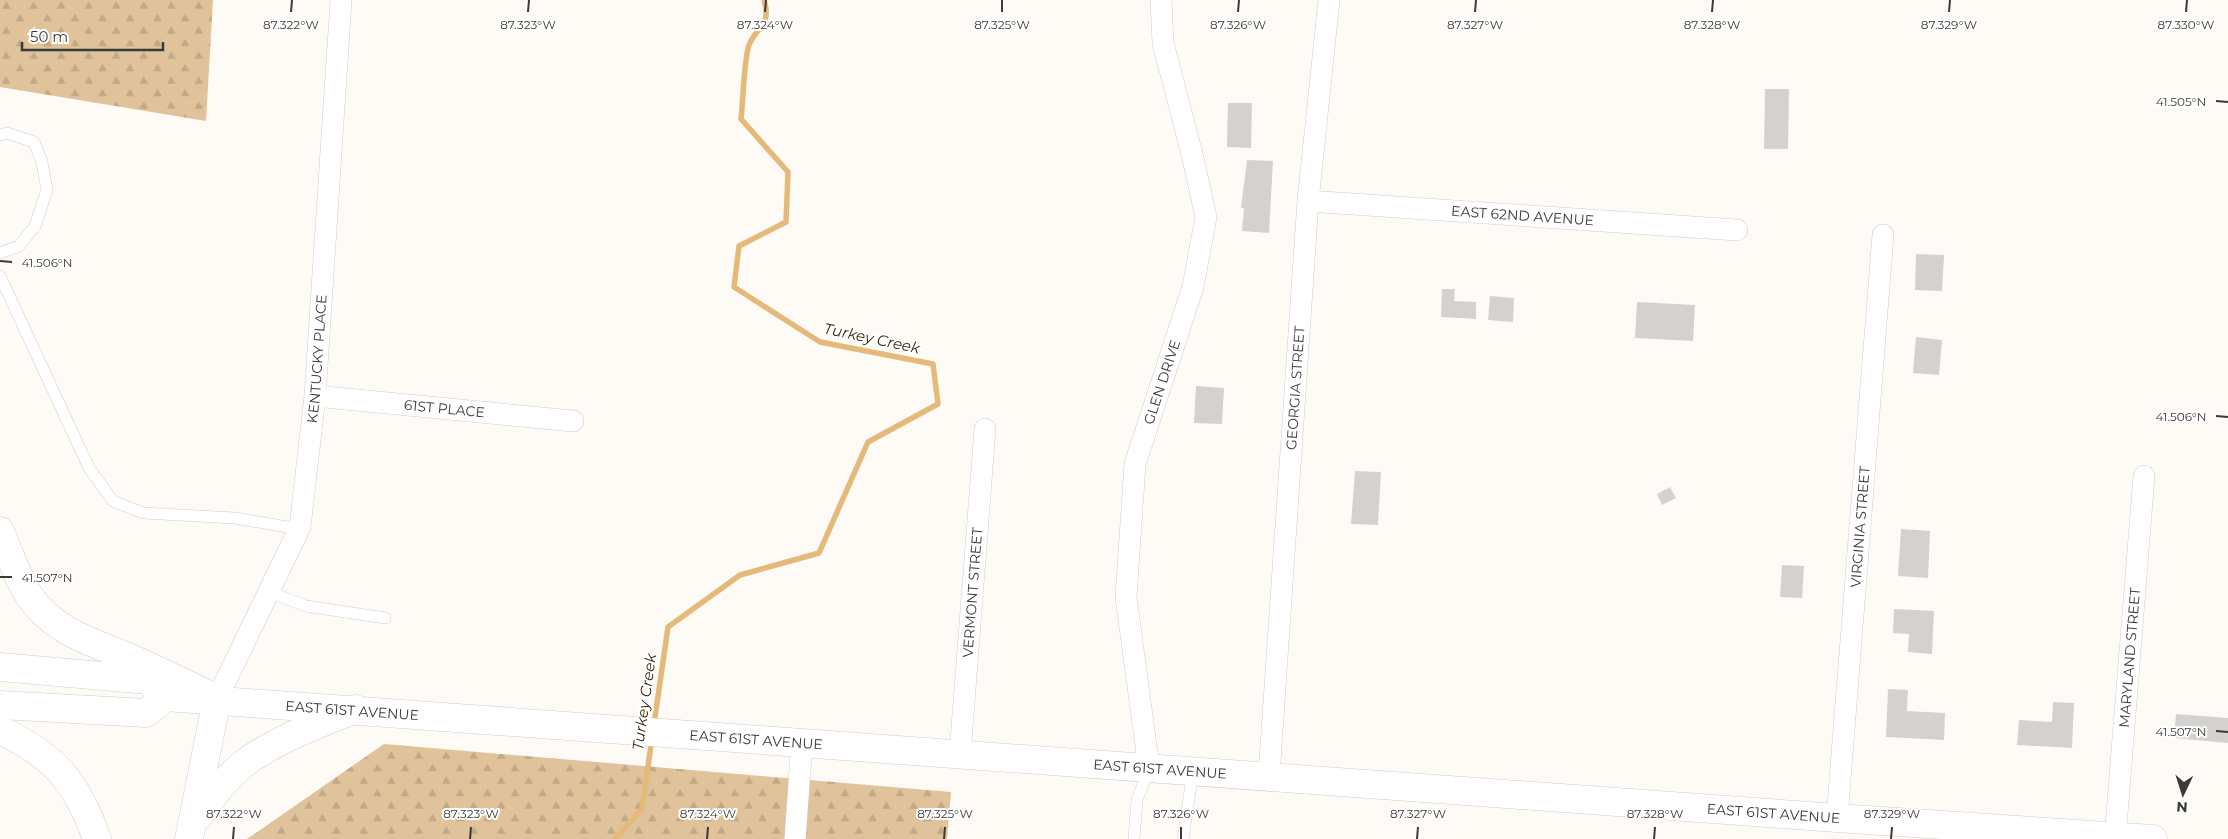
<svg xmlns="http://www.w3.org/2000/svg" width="2228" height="839" viewBox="0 0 2228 839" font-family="Montserrat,sans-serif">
	<defs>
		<pattern id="forest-firs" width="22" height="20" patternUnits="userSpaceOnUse" patternTransform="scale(1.25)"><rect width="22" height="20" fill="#e0c39b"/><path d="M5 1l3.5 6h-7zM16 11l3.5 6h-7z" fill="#c1a886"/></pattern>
	</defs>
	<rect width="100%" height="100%" fill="#fefbf7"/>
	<path fill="url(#forest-firs)" d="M0 0H213L206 121 0 87Z
		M384 744 951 792 947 839H247Z"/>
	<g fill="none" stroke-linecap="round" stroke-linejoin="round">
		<path stroke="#e4b97a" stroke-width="5.5" d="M654 724 668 627 740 575 819 553 868 442 938 404 933 364 820 342 734 287 739 246 786 222 788 172 741 119C743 103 744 58 749 45 757 26 772 25 764 0
			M615 839 642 809 652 738"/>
	</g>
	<path fill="#d4d2ce" d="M1765 89H1789L1788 149H1764Z
		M1228 103H1252L1251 148 1227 147Z
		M1247 160 1273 161 1269 233 1242 231 1244 208H1241Z
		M1916 254 1944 255 1942 291 1915 290Z
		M1442 289H1455L1454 301 1476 302V319L1441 317Z
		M1490 296 1514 298 1513 322 1488 320Z
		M1637 302 1695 305 1693 341 1635 338Z
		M1916 337 1942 340 1939 375 1913 373Z
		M1196 386 1224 388 1222 424 1194 423Z
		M1355 471 1381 472 1378 525 1351 524Z
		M1670 487 1676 498 1662 505 1657 494Z
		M1901 529 1930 531 1928 578 1898 576Z
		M1782 565 1804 566 1802 598 1780 597Z
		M1894 609 1934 611 1932 654 1908 652 1909 634 1893 633Z
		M1888 689 1908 690 1907 711 1945 713 1944 740 1886 737Z
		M2053 702 2074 703 2072 748 2017 745 2019 720 2052 722Z
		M2176 714 2228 718V743L2174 738Z"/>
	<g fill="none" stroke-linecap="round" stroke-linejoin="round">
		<defs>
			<path id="service" d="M0 135 7 133 34 142 42 162 47 190 35 226 19 246 0 253
				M0 276 89 468 113 501 143 513 235 518 299 529
				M269 592 306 606 385 618
				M1134 839 1137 800 1149 768
				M1183 839 1193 771"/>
			<g id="minor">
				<path id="s1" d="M1308 201 1737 230"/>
				<path id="s2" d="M315 396 573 421"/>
				<path id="s3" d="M217 699 300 527 315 396 341 0"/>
				<path id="s4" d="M960 754 985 429"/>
				<path id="s5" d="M1149 768 1126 597 1135 464 1193 287 1206 217 1192 154 1163 43 1161 0"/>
				<path id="s6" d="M1269 776 1308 201 1329 0"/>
				<path id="s7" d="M1837 818 1883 235"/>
				<path d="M795 839 802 742"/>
				<path id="s8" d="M2115 839 2144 476"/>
			</g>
			<g id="secondary">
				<path id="s9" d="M0 667 148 680 166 697 1837 818 2153 839"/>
				<path d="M0 705 146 713 166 697"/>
			</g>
			<path id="motorway" d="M0 531C9 552 16 575 28 594 54 634 97 643 137 661 164 673 190 686 217 699L189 839
				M0 730C55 756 77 782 97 839
				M198 817C212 797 226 777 246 762 279 738 319 724 356 709"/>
		</defs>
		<use href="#service" stroke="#cfcdc9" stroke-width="12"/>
		<use href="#minor" stroke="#cfcdc9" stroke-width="22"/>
		<use href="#secondary" stroke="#cfcdc9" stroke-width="29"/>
		<use href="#motorway" stroke="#cfcdc9" stroke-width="29"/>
		<use href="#service" stroke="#fff" stroke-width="11"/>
		<use href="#minor" stroke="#fff" stroke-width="21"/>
		<use href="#secondary" stroke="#fff" stroke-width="28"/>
		<use href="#motorway" stroke="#fff" stroke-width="28"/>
	</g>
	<path fill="none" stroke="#3b3a39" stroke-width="2" d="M291 12 292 0M528 12 529 0M765 12 766 0M1002 12V0M1238 12 1239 0M1475 12 1476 0M1712 12 1713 0M1949 12 1950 0M2186 12 2187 0M2216 101 2228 102M0 261 12 262M2216 416 2228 417M0 577H12M2216 731 2228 732M233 839 234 827M470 839 471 827M707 839 708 827M944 839 945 827M1181 839V827M1417 839 1418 827M1654 839 1655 827M1891 839 1892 827"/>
	<g text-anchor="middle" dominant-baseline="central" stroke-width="4" stroke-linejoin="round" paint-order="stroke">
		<g font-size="14" fill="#3b3a39" stroke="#fff">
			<text stroke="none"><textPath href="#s1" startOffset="215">EAST 62ND AVENUE</textPath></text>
			<text stroke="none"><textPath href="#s3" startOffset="360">KENTUCKY PLACE</textPath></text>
			<text stroke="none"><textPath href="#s5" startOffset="392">GLEN DRIVE</textPath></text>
			<text stroke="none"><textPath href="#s6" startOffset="389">GEORGIA STREET</textPath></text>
			<text stroke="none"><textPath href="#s2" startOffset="130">61ST PLACE</textPath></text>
			<text stroke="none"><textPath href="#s7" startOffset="292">VIRGINIA STREET</textPath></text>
			<text stroke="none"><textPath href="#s4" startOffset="162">VERMONT STREET</textPath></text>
			<text stroke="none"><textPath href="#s8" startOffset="182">MARYLAND STREET</textPath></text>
			<text stroke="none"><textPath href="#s9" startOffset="360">EAST 61ST AVENUE</textPath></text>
			<text stroke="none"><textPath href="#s9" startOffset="765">EAST 61ST AVENUE</textPath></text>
			<text stroke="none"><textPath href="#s9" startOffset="1170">EAST 61ST AVENUE</textPath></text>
			<text stroke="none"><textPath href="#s9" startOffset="1785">EAST 61ST AVENUE</textPath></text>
		</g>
		<g font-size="15" font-style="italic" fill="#372509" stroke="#fff">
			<text transform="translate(872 338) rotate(12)">Turkey Creek</text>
			<text transform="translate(644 702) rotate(-82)">Turkey Creek</text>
		</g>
	</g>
	<g font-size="12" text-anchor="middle" fill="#3b3a39" stroke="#fff" stroke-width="4" stroke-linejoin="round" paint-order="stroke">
		<text x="291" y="29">87.322°W</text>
		<text x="528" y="29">87.323°W</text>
		<text x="765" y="29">87.324°W</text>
		<text x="1002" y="29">87.325°W</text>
		<text x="1238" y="29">87.326°W</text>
		<text x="1475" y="29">87.327°W</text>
		<text x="1712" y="29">87.328°W</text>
		<text x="1949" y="29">87.329°W</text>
		<text x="2186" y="29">87.330°W</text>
		<text x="2181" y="106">41.505°N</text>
		<text x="47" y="267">41.506°N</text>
		<text x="2181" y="421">41.506°N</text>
		<text x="47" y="582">41.507°N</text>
		<text x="2181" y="736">41.507°N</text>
		<text x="234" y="818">87.322°W</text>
		<text x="471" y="818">87.323°W</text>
		<text x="708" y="818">87.324°W</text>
		<text x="945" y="818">87.325°W</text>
		<text x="1181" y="818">87.326°W</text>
		<text x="1418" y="818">87.327°W</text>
		<text x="1655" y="818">87.328°W</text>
		<text x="1892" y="818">87.329°W</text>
	</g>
	<g transform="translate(2183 794) rotate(184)" stroke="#ffffff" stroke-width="4" paint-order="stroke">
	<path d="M0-4L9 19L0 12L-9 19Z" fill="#3b3a39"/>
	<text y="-8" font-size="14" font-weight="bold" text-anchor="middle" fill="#3b3a39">N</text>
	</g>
	<path d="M22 42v8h141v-8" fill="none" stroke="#3b3a39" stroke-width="2.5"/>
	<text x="30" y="42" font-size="15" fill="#3b3a39" stroke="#ffffff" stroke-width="4" paint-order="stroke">50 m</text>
</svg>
